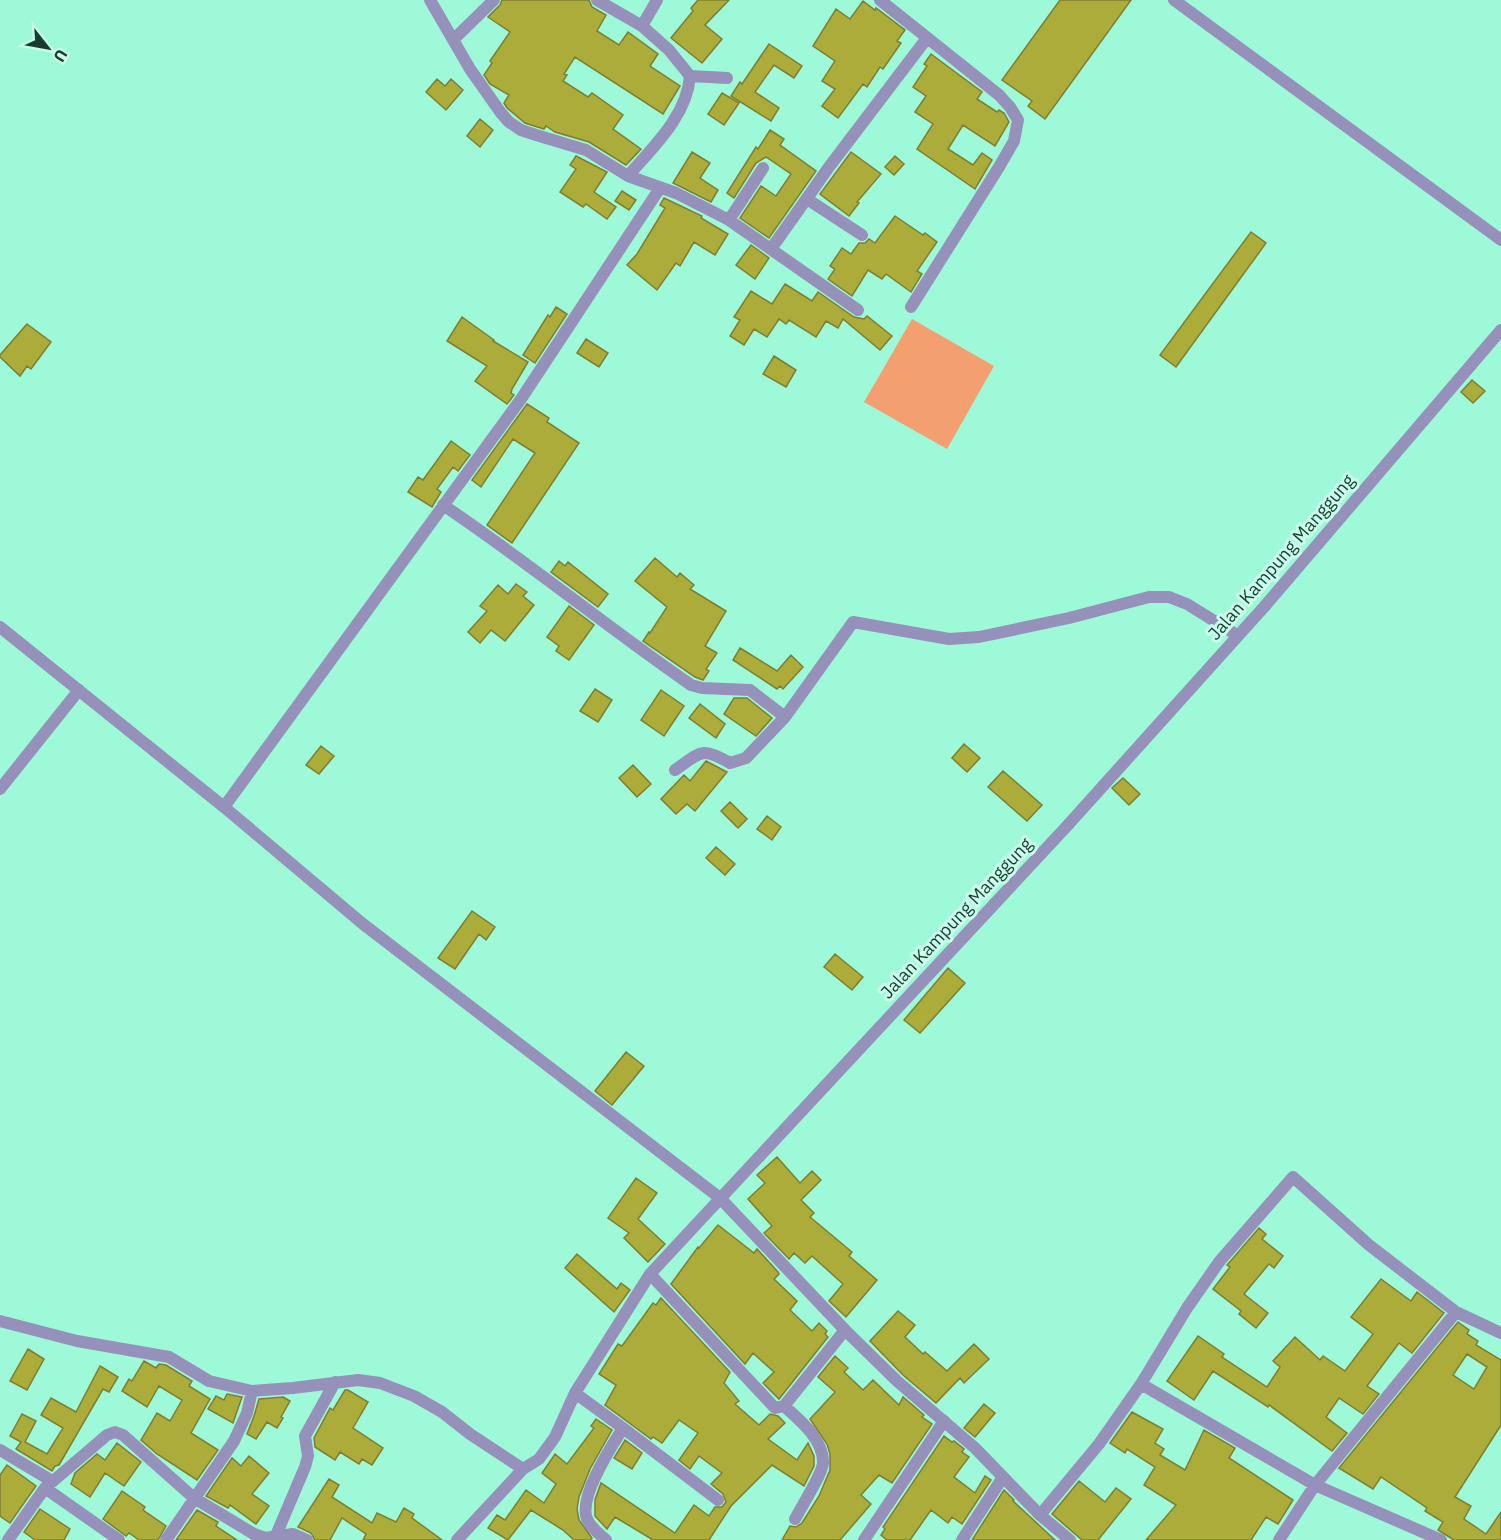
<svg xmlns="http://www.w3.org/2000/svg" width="1501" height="1540" viewBox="0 0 1501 1540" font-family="'IBM Plex Sans',sans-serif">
	<rect width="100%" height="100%" fill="#9ef9d9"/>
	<path fill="#f39f6f" d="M912 319 994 366 947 449 864 402Z"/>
	<path fill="#abac39" stroke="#7d7e32" stroke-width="1.5" fill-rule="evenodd" d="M502 0H589L592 7 606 15 597 31 619 45 628 32 658 54 650 66 680 86 663 114 575 57 564 74 567 75 563 81 588 97 592 93 623 115 613 129 641 149 626 165 589 142 555 132 546 126 544 129 525 123 507 108 504 103 509 95 490 84 484 75 492 63 490 61 510 32 488 17 500 5Z
		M698 0H729L705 25 722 39 702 63 671 38 693 11 691 8Z
		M1060 0H1131L1045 119 1028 106 1032 101 1002 80Z
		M863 1 875 10 876 8 905 30 897 41 901 43 883 69 880 67 867 87 863 84 838 118 822 106 835 89 822 81 835 61 813 46 836 9 850 19Z
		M769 44 802 66 794 78 774 65 755 92 779 108 771 121 731 96 740 82 742 84Z
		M931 54 982 92 977 99 997 112 999 110 1004 113 1009 122 995 146 963 125 948 149 973 165 982 153 992 160 975 189 917 149 933 124 915 112 926 96 913 87 927 66 924 64Z
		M437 79 445 86 451 79 463 90 446 110 426 92Z
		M722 93 739 103 724 125 708 114Z
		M480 119 493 130 480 147 467 136Z
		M770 130 784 139 780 145 816 171 769 238 740 218 761 186 776 196 791 174 766 157 756 163 734 198 727 193 756 147 758 149Z
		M692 152 710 163 700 178 718 190 711 202 673 183Z
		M851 152 881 174 857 202 859 203 849 216 820 194Z
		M576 156 607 172 594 192 616 207 607 219 586 204 583 207 560 192 576 169 570 165Z
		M895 156 904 164 894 175 885 167Z
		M622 191 636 200 629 210 615 201Z
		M664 198 702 216 701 218 728 234 715 255 694 242 680 266 676 263 657 290 627 265 637 254 665 208 660 205Z
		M895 216 923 235 925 233 937 242 917 271 922 274 911 292 886 274 882 279 868 270 852 296 828 279 835 269 830 266 842 248 851 254 859 243H865L869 239 875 243Z
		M1251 232 1266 243 1176 367 1160 355Z
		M751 245 769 258 755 279 736 265Z
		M785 284 812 301 818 292 854 317 864 319 867 316 892 336 880 350 843 319 838 328 826 321 816 337 789 320 786 324 779 319 767 337 754 329 744 345 730 336 740 320 734 317 751 291 772 304Z
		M556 307 567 314 535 363 523 355 548 315 550 317Z
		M462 317 494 340 493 341 528 362 512 389 511 393 514 395 507 404 475 381 487 366 447 341Z
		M27 324 51 342 31 369 27 366 20 376 0 357V355Z
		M586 339 608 353 599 367 577 353Z
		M774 356 796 370 786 387 763 374Z
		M1472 380 1485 391 1473 403 1461 392Z
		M527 404 549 418 547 422 579 443 512 543 487 525 535 453 513 439 481 487 472 480Z
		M451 441 470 455 458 471 453 467 437 489 441 492 432 507 408 492 418 477 423 480Z
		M655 558 677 577 680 573 694 585 690 589 726 611 705 646 717 653 706 669 709 671 703 680 695 677 643 641 649 632 650 633 667 607 635 581Z
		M559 561 565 566 568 562 608 594 598 607 551 572Z
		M516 584 527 592 523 596 534 605 505 641 491 630 480 643 468 632 487 611 480 606 498 585 508 594Z
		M569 606 594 625 569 660 556 651 559 646 547 637Z
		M740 648 777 671 791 655 803 667 783 689 780 686 777 689 733 660Z
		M595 689 612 700 598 722 580 711Z
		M661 690 684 706 664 736 641 720Z
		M734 698H747L772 718 756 736 724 714Z
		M700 704 725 724 716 738 689 718Z
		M964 744 980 758 967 772 952 758Z
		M321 746 334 756 319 774 306 765Z
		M706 761 727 772 695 811 687 804 676 814 661 799 684 775 690 781Z
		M633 765 651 784 637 797 619 778Z
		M1003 771 1042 805 1027 821 988 787Z
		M1123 778 1140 794 1129 805 1112 788Z
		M730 802 747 819 738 828 721 811Z
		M767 816 781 827 772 840 757 829Z
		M716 847 735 864 725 875 706 858Z
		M472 911 495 927 486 940 479 934 455 969 438 958Z
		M835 954 863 977 852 990 824 967Z
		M948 968 965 983 920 1033 904 1020Z
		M626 1052 644 1066 612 1105 595 1091Z
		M777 1157 800 1183 812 1171 821 1180 801 1200 814 1213 810 1217 852 1252 849 1256 877 1280 846 1317 829 1301 843 1284 812 1256 805 1263 794 1253 789 1259 764 1233 772 1226 748 1199 765 1183 757 1175Z
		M636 1178 657 1193 638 1219 665 1244 648 1262 624 1238 629 1233 608 1218Z
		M718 1225 754 1253 757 1249 778 1272 779 1274 774 1279 797 1301 790 1310 812 1331 819 1323 827 1331 825 1334 828 1337 779 1399 763 1383 774 1372 753 1353 745 1364 671 1284 698 1247 699 1248Z
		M1259 1228 1266 1234 1262 1239 1283 1256 1274 1268 1269 1264 1244 1294 1268 1313 1256 1328 1239 1314 1241 1311 1213 1289 1230 1267 1227 1265Z
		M577 1254 617 1289 621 1283 630 1290 614 1312 565 1268Z
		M1381 1279 1411 1301 1417 1292 1444 1313 1412 1353 1399 1343 1367 1386 1379 1394 1363 1414 1339 1398 1326 1417 1347 1433 1332 1451 1269 1405 1268 1407 1213 1371 1194 1400 1167 1381 1198 1336 1224 1354 1222 1357 1267 1387 1280 1367 1273 1361 1295 1337 1320 1360 1323 1356 1345 1371 1373 1334 1351 1317Z
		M661 1298 730 1372 724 1383 739 1401 735 1404 759 1425 770 1414 778 1416 785 1423 768 1439 797 1460 808 1443 814 1456V1466L804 1486 772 1465 731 1506 709 1540H653L615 1517 607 1529 595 1516V1500L601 1483 675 1533 694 1505 709 1516 715 1507H722L726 1502 723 1494 711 1484 722 1473 699 1456 690 1469 679 1460 698 1433 679 1420 662 1443 653 1437 651 1439 605 1405 616 1385 599 1374 618 1344 622 1346 653 1303 656 1305Z
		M898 1311 915 1325 905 1337 923 1354 925 1352 947 1371 974 1344 989 1359 964 1383 960 1378 936 1403 903 1375 870 1341Z
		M1458 1322 1469 1330 1467 1334 1478 1341 1476 1345 1501 1360V1425L1455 1497 1471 1506 1464 1519 1486 1534 1501 1512V1540H1454L1438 1530 1443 1522 1425 1511 1427 1508 1381 1477 1373 1489 1339 1468ZM1467 1354 1487 1367 1474 1389 1453 1375Z
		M28 1349 44 1359 27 1390 10 1381Z
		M835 1356 848 1368 844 1372 863 1390 873 1380 899 1405 903 1397 924 1415 922 1417 932 1424 892 1483 879 1475 861 1495 871 1504 840 1540H782L790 1526 796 1527 802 1523 819 1496 830 1470V1454L827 1444 810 1419 835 1392 818 1377Z
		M144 1361 156 1368 159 1364 166 1365 192 1381 189 1386 210 1399 191 1433 218 1450 197 1480 157 1454 141 1440 157 1413 170 1421 182 1400 159 1386 147 1407 122 1391 129 1379 132 1381Z
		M100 1366 118 1377 109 1392 103 1389 59 1465 55 1466 52 1471 16 1449 21 1442 10 1436 22 1414 36 1421 25 1442 47 1454 63 1428 41 1415 51 1398 76 1412Z
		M345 1390H348L368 1402 353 1428 383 1448 372 1465 362 1459 359 1464 340 1452 335 1460 315 1447 314 1438 330 1408 333 1410Z
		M227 1394 242 1397 233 1423 208 1409 216 1396 224 1400Z
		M283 1397 290 1401 281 1417 283 1418 277 1428 267 1422 256 1439 247 1434 254 1416 259 1399Z
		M984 1404 995 1413 975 1437 964 1428Z
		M1132 1412 1163 1429 1155 1443 1164 1449 1160 1455 1185 1470 1204 1430 1235 1448 1229 1458 1293 1500 1278 1524 1266 1517 1251 1540H1146L1176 1505 1144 1485 1155 1467 1127 1449 1125 1453 1110 1443Z
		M596 1419 612 1430 590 1469 579 1497 577 1509 579 1520 592 1538 590 1540H574L563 1530 531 1510 508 1540 488 1528 497 1515 505 1520 526 1490 544 1503 556 1484 542 1473 555 1454 567 1464 594 1428 591 1426Z
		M944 1436 952 1442 954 1441 964 1449 962 1452 969 1457 954 1477 975 1493 985 1476 991 1480 962 1524 952 1517 948 1523 931 1510 910 1540H887L881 1535 885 1529 883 1527Z
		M625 1440 642 1453 632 1469 614 1458Z
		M117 1443 141 1462 124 1486 105 1473 90 1497 71 1484 75 1473 97 1454 105 1460Z
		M249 1456 269 1473 252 1494 269 1506 256 1524 230 1505 228 1508 206 1496 232 1458 241 1466Z
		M7 1465 36 1486 10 1523 0 1516V1475Z
		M329 1479 339 1485 332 1497 372 1523 377 1513 396 1522 404 1508 414 1514 412 1518 442 1540H363L366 1534 342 1518 330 1540H315L311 1533 298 1527Z
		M1079 1481 1105 1502 1116 1488 1131 1499 1098 1540H1082L1052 1514Z
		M1004 1490 1014 1500 1013 1501 1055 1540H972Z
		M122 1491 145 1507 143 1510 166 1526 158 1540H139L129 1533 126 1536 103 1519Z
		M40 1509 70 1529 64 1540H35L24 1532Z
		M197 1510 218 1522 216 1526 237 1540H176Z"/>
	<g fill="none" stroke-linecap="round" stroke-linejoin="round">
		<path stroke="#9591ba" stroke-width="12" d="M430 0 470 69 501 113 509 122 521 130 536 135 586 150 628 176 676 193 729 220 763 168
			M597 0 642 26 669 50 690 76C687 116 653 147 628 176
			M880 0 999 95 1010 107 1018 120 1014 141 999 167 911 307
			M1174 0 1501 240
			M642 26 657 0
			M453 40 494 0
			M690 76 727 78
			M807 199 862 235
			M729 220 858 310
			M771 249 829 167 927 38
			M443 505C528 562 607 627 691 685L702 688 750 690 785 717
			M675 770C701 752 701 746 730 763L746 758 785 717 853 622 949 639 979 637 1069 618 1149 597H1169L1187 604 1237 635
			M0 789 79 690
			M224 807 521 399 660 188
			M650 1274 775 1408 784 1406 845 1330
			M0 1321 77 1341 169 1357 209 1381 252 1391 293 1388 358 1380 380 1383 414 1396 442 1412 470 1434 523 1469
			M1141 1384 1315 1485 1441 1540
			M575 1393 623 1428C611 1447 578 1497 587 1519 591 1528 599 1534 606 1540
			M784 1406C800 1420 824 1440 823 1463 822 1475 801 1507 795 1519
			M623 1428 718 1500
			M0 1450 52 1481
			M45 1488 119 1540
			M1040 1515 1099 1444 1141 1384 1187 1308 1219 1262 1293 1177 1369 1245 1456 1312 1501 1333
			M8 1540 45 1488 107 1435 115 1432 123 1435 194 1498 254 1534 265 1538 293 1534 307 1540
			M166 1540 234 1441 247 1413 252 1391
			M274 1540 305 1467 308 1456 305 1436 335 1382
			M457 1540 523 1469 539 1459 555 1437 575 1393 650 1274 1067 826 1264 607 1501 330
			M864 1540 944 1421
			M962 1540 1003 1477
			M1279 1540 1315 1485 1456 1312"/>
		<path stroke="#9591ba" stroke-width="12" d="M0 627 224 807 363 924 720 1198 845 1330 897 1381 975 1448 1040 1515 1070 1540"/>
	</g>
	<g text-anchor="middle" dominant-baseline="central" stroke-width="6" stroke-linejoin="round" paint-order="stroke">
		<g font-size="18" fill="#173d31" stroke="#cafeeb">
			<text transform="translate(1281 557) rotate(-49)">Jalan Kampung Manggung</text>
			<text transform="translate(956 918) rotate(-47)">Jalan Kampung Manggung</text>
		</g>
	</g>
	<g transform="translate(48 48) rotate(121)" stroke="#cafeeb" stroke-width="4.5" paint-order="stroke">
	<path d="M0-4.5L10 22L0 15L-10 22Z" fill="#173d31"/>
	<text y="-9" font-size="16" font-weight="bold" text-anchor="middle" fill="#173d31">U</text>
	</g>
</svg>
